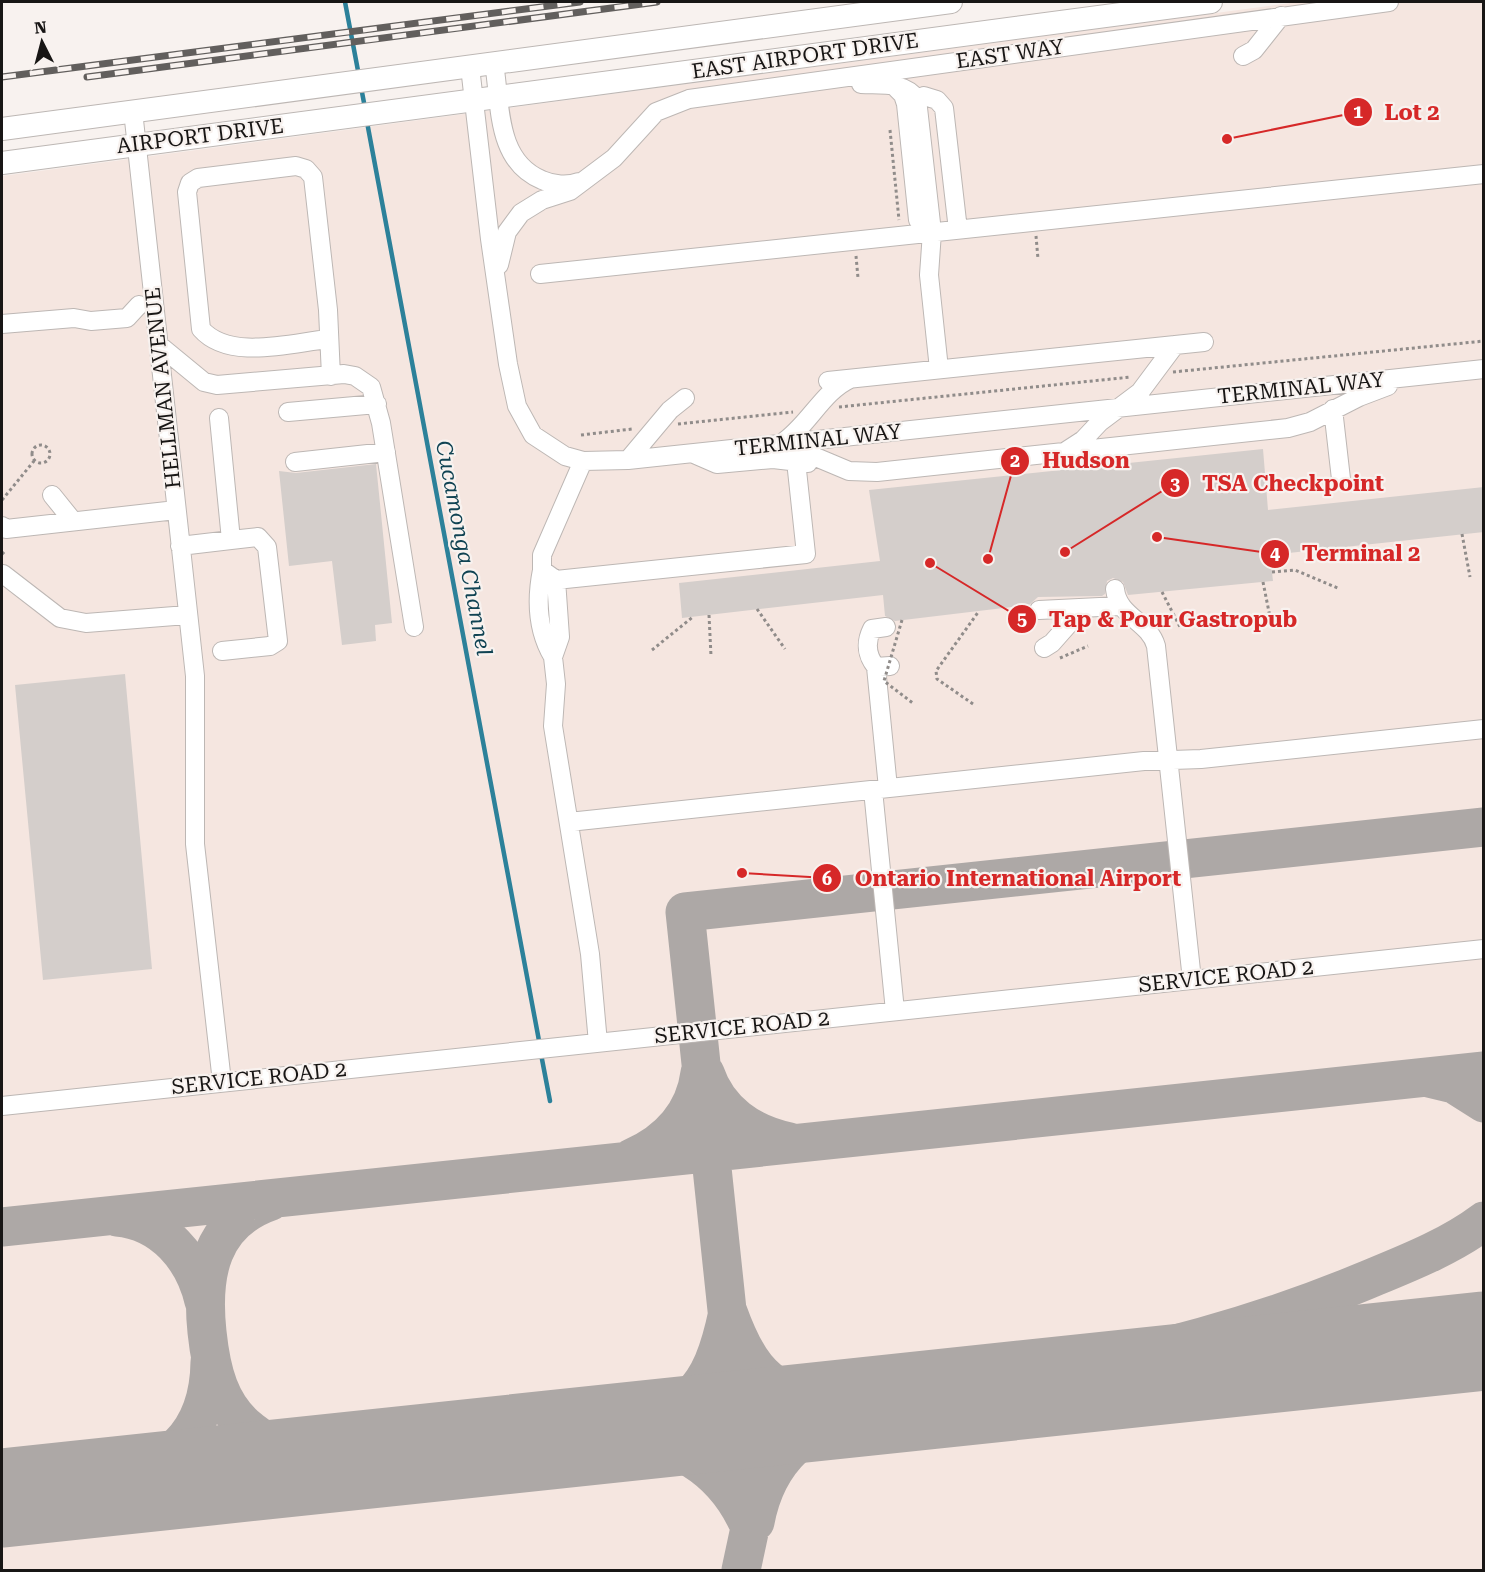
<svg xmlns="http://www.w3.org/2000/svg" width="1485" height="1572" viewBox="0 0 1485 1572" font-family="'Roboto Serif',serif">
	<rect width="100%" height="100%" fill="#f8f2ef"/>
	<path fill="#f5e6e0" d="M1298 2H1483V1570H2V176Z"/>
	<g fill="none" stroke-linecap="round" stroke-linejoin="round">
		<path stroke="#2c819a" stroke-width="4.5" d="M345 2 359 76
			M361 87 365 108
			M367 122 540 1046
			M541 1054 550 1101"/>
		<path stroke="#ada8a6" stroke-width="39" d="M705 1073C718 1112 751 1134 790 1142
			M1429 1078 1454 1084 1484 1103
			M632 1158C669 1142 695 1113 700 1073
			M271 1201C210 1222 201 1275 207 1332 211 1370 219 1406 250 1430 279 1454 311 1459 348 1461
			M117 1217C163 1221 194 1258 204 1301
			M2 1227 1484 1071
			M609 1434C688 1411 711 1394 728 1312 756 1390 784 1399 863 1406
			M615 1434C674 1441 721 1466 747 1521
			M100 1487C166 1466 209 1438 210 1362
			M755 1522C767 1456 808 1426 869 1406 1036 1378 1204 1348 1362 1282 1403 1265 1448 1248 1484 1221
			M741 1570 750 1528 685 912 1484 827"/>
		<path stroke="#ada8a6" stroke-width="99" d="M2 1498 1484 1341"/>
	</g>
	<path fill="#d4cecb" d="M1263 449 1268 510 1484 487V532L1270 555 1273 581 1128 595 1123 582 1113 578 1107 581 1105 594 1102 596 1038 597 1029 605 895 621 885 616 883 595 682 618 679 583 880 561 869 490Z
		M376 464 392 623 375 625 376 641 342 645 332 561 289 566 279 471 296 473Z
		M125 674 152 969 43 980 15 685Z"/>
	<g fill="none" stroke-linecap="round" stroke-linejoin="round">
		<defs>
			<path id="minor" d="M1243 56 1254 50 1281 16
				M494 63C501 106 496 161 542 180 553 185 568 186 579 182
				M470 67 490 239 508 364 517 406 533 435 565 456 583 461 628 460 1484 369
				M861 84C881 85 904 81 917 99L932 232 929 275 939 369
				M895 87 903 95 906 104 918 220
				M924 96 937 100 944 108 958 230
				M133 111 195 676V844L222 1082
				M499 265 507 232 521 213 542 200 570 191 614 158 656 112 689 99 1389 2
				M540 274 1484 174
				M2 324 74 318 91 321 127 318 139 305
				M328 339C290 343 229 361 201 329L187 192 190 183 198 178 296 166 306 169 313 177 328 310 331 376
				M159 345 204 382 217 385 344 374 355 376 371 387 381 423 414 627
				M828 381 1204 342
				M1333 409 1341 479
				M288 412 377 404
				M782 443C808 426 823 391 850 379
				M787 445 849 471 877 472 1288 428 1310 422 1359 397 1388 386
				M1066 451 1083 440 1100 422 1140 392 1175 345
				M694 454 717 464 773 459 808 463
				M628 460 670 410 685 398
				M583 461 542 555V570L556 580 806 554 796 461
				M295 462 386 452
				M52 495 73 521
				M2 526 6 529 176 510
				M180 546 231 540 219 418
				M542 570C536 600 537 630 553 657L560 637 556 580
				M3 574 60 618 86 623 187 615
				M1115 589C1118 617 1149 621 1156 646L1192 980
				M1039 610 1120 606
				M886 627 872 629C865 643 867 656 876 667L890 666
				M1044 648 1052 643 1082 609
				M222 651 270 646 278 641 267 547 258 537 231 540
				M553 657 556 684 553 726 590 954 598 1043
				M876 667 888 788
				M873 790 895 1011
				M569 822 1144 761 1201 759 1484 729
				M2 1106 1484 949"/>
			<path id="major" d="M2 129 951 2
				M2 163 1211 2"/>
		</defs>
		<use href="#minor" stroke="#bdb7b4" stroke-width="20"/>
		<use href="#major" stroke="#bdb7b4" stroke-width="24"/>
		<path stroke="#908c8a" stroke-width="3" stroke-dasharray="3 3" stroke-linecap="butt" d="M890 130 899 220
			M1036 236 1038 259
			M856 256 858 278
			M1173 372 1484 341
			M839 407 1131 377
			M678 424 793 412
			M581 435 632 429
			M32 454a9 9 0 1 1 18 0a9 9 0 1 1-18 0Z
			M2 500 34 461
			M1462 534 1470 577
			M2 552 5 555
			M1272 572 1295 570 1340 589
			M1263 582 1271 622
			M1162 592 1180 627
			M757 609 785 649
			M709 615 711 656
			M652 650 694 616
			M1060 658 1088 646
			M973 704 937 679 936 671 979 611"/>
		<use href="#minor" stroke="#fff" stroke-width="18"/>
		<use href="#major" stroke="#fff" stroke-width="22"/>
		<defs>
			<path id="rail" d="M2 77 580 2
				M87 77 657 2"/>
		</defs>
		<use href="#rail" stroke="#625f5d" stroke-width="7"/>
		<use href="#rail" stroke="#f8f2ef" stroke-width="4.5" stroke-dasharray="14" stroke-linecap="butt"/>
		<path stroke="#908c8a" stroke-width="3" stroke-dasharray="3 3" stroke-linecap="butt" d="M902 620 884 681 914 704"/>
	</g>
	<g text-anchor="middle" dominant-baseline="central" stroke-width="4.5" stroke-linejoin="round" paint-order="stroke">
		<g font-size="21" fill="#181615" stroke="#f8f2ef">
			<text transform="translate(1010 54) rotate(-8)">EAST WAY</text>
			<text transform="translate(805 56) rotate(-8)">EAST AIRPORT DRIVE</text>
			<text transform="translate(200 136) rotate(-7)">AIRPORT DRIVE</text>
			<text transform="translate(163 388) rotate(-96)">HELLMAN AVENUE</text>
			<text transform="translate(1301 388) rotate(-6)">TERMINAL WAY</text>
			<text transform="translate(818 440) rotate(-6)">TERMINAL WAY</text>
			<text transform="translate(1226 976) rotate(-6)">SERVICE ROAD 2</text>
			<text transform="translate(742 1027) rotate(-6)">SERVICE ROAD 2</text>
			<text transform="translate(259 1078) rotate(-6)">SERVICE ROAD 2</text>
		</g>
		<g font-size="22" font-style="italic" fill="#104353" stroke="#f8f2ef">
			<text transform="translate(464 548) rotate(79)">Cucamonga Channel</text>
		</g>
	</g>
	<path fill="none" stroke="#d62828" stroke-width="2" d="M1227 139L1358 112M988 559L1015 461M1065 552L1175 483M1157 537L1275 554M930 563L1022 619M742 873L827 878"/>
	<g fill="#d62828" stroke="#f8f2ef" stroke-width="2">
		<circle cx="1227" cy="139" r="6"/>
		<circle cx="988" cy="559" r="6"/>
		<circle cx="1065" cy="552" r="6"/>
		<circle cx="1157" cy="537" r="6"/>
		<circle cx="930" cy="563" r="6"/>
		<circle cx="742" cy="873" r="6"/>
		<circle cx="1358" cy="112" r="15"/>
		<circle cx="1015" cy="461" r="15"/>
		<circle cx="1175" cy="483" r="15"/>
		<circle cx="1275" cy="554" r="15"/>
		<circle cx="1022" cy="619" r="15"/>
		<circle cx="827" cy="878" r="15"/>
	</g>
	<g font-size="18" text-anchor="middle" font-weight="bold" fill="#fff">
		<text x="1358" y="118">1</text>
		<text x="1015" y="467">2</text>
		<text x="1175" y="490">3</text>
		<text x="1275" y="560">4</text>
		<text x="1022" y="625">5</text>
		<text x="827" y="885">6</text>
	</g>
	<g font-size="22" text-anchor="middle" font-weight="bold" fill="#d62828" stroke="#f8f2ef" stroke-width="4.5" stroke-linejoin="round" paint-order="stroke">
		<text x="1412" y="120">Lot 2</text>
		<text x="1086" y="468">Hudson</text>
		<text x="1293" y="491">TSA Checkpoint</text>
		<text x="1361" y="561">Terminal 2</text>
		<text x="1173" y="627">Tap &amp; Pour Gastropub</text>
		<text x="1018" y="886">Ontario International Airport</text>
	</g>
	<rect width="1485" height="1572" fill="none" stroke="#181615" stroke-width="6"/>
	<g transform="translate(42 42) rotate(354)" stroke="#f8f2ef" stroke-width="4.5" paint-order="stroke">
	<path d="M0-4.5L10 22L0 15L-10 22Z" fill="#181615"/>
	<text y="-9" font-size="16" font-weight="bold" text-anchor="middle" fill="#181615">N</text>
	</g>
</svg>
